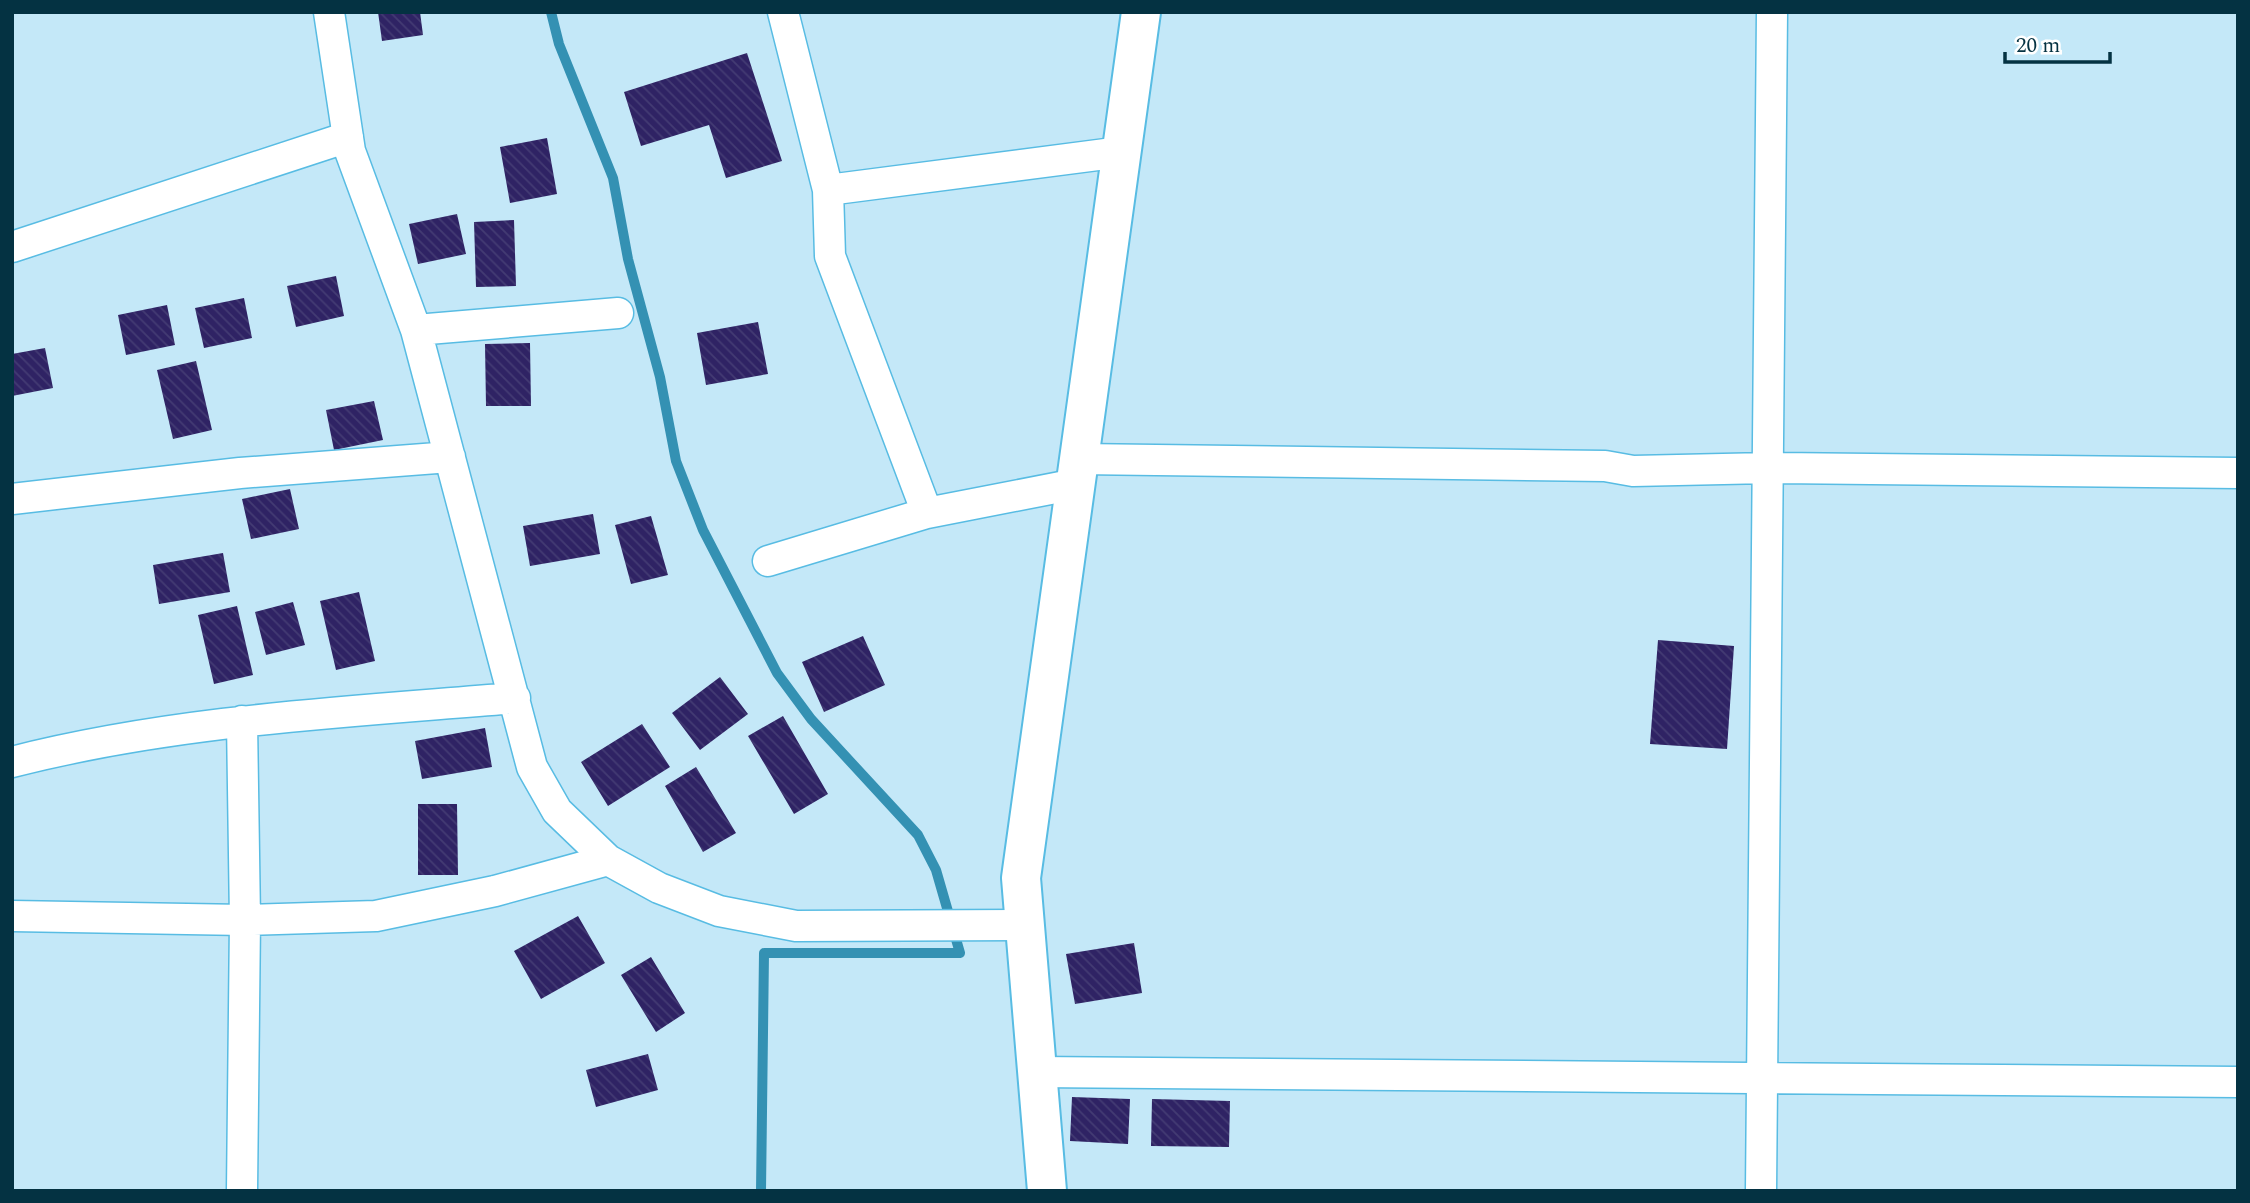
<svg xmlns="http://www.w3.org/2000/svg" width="2250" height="1203" viewBox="0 0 2250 1203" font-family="Spectral,serif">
	<defs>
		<pattern id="building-back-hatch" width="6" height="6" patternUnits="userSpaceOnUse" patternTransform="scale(1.75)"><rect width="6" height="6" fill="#2f2364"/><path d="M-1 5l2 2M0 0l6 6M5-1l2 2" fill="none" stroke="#433b73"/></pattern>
	</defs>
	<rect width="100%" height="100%" fill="#c4e8f8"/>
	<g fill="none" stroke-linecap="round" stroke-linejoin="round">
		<path stroke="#3491b3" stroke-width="10" d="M551 12 559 44 613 178 628 259 660 377 676 461 703 530 777 673 811 719 918 835 936 870 960 953H764L761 1191"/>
	</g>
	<path fill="url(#building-back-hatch)" d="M378 12H420L423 35 382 41Z
		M747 53 782 161 726 178 709 125 641 146 624 92Z
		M547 138 557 194 510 203 500 147Z
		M457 214 466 254 418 264 409 224Z
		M514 220 516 286 476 287 474 222Z
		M336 276 344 316 296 327 287 286Z
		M244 298 252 338 204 348 195 308Z
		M167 305 175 345 126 355 118 315Z
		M758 322 768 374 706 385 697 333Z
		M530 343 531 406H486L485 344Z
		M45 348 53 388 12 396V354Z
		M196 361 212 430 173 439 157 370Z
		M374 401 383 440 334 450 326 410Z
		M290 489 299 529 251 539 242 499Z
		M593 514 600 554 530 566 523 526Z
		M651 516 668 575 631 584 615 525Z
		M223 553 230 592 159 604 153 565Z
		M359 592 375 661 336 670 320 601Z
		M293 602 305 645 266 655 255 612Z
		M237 606 253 675 214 684 198 615Z
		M863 636 885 685 824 712 802 662Z
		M1658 640 1734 646 1727 749 1650 744Z
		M720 677 748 714 700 750 672 713Z
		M783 716 828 794 794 814 748 736Z
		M642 724 670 767 608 806 581 762Z
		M485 728 492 767 422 779 415 741Z
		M696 767 736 833 703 852 665 786Z
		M418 804H457L458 875H418Z
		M578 916 605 963 541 999 514 951Z
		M1134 943 1142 993 1075 1004 1066 954Z
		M651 957 685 1013 656 1032 621 975Z
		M648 1054 658 1090 596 1107 586 1070Z
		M1072 1097 1130 1099 1128 1144 1070 1141Z
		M1152 1099 1230 1101 1229 1147 1151 1146Z"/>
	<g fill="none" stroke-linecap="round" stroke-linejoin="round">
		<defs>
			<path id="street" d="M329 12 350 151 416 330 532 767 557 811 608 860 659 888 719 911 796 926 1022 925
				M783 12 828 190 830 256 927 513
				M828 190 1121 152
				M12 247 348 137
				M416 330 618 313
				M1079 459 1605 466 1633 471 1768 468 2238 473
				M12 499 240 473 450 457
				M768 561 927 513 1076 484
				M242 721 245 920 242 1191
				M12 762C176 720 348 712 515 698
				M12 916 245 920 376 916 495 891 608 860
				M1036 1072 2238 1082
				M1761 1191 1772 12"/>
			<path id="secondary" d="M1047 1191 1021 878 1141 12"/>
		</defs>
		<use href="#street" stroke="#58bce3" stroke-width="33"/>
		<use href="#secondary" stroke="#58bce3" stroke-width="42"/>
		<use href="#street" stroke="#fff" stroke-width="30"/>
		<use href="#secondary" stroke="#fff" stroke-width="38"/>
	</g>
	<rect width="2250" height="1203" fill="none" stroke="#043242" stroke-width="28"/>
	<path d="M2005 52v10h105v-10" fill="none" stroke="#043242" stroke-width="3.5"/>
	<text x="2016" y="52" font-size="21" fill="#043242" stroke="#ffffff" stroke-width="5" paint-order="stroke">20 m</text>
</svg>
